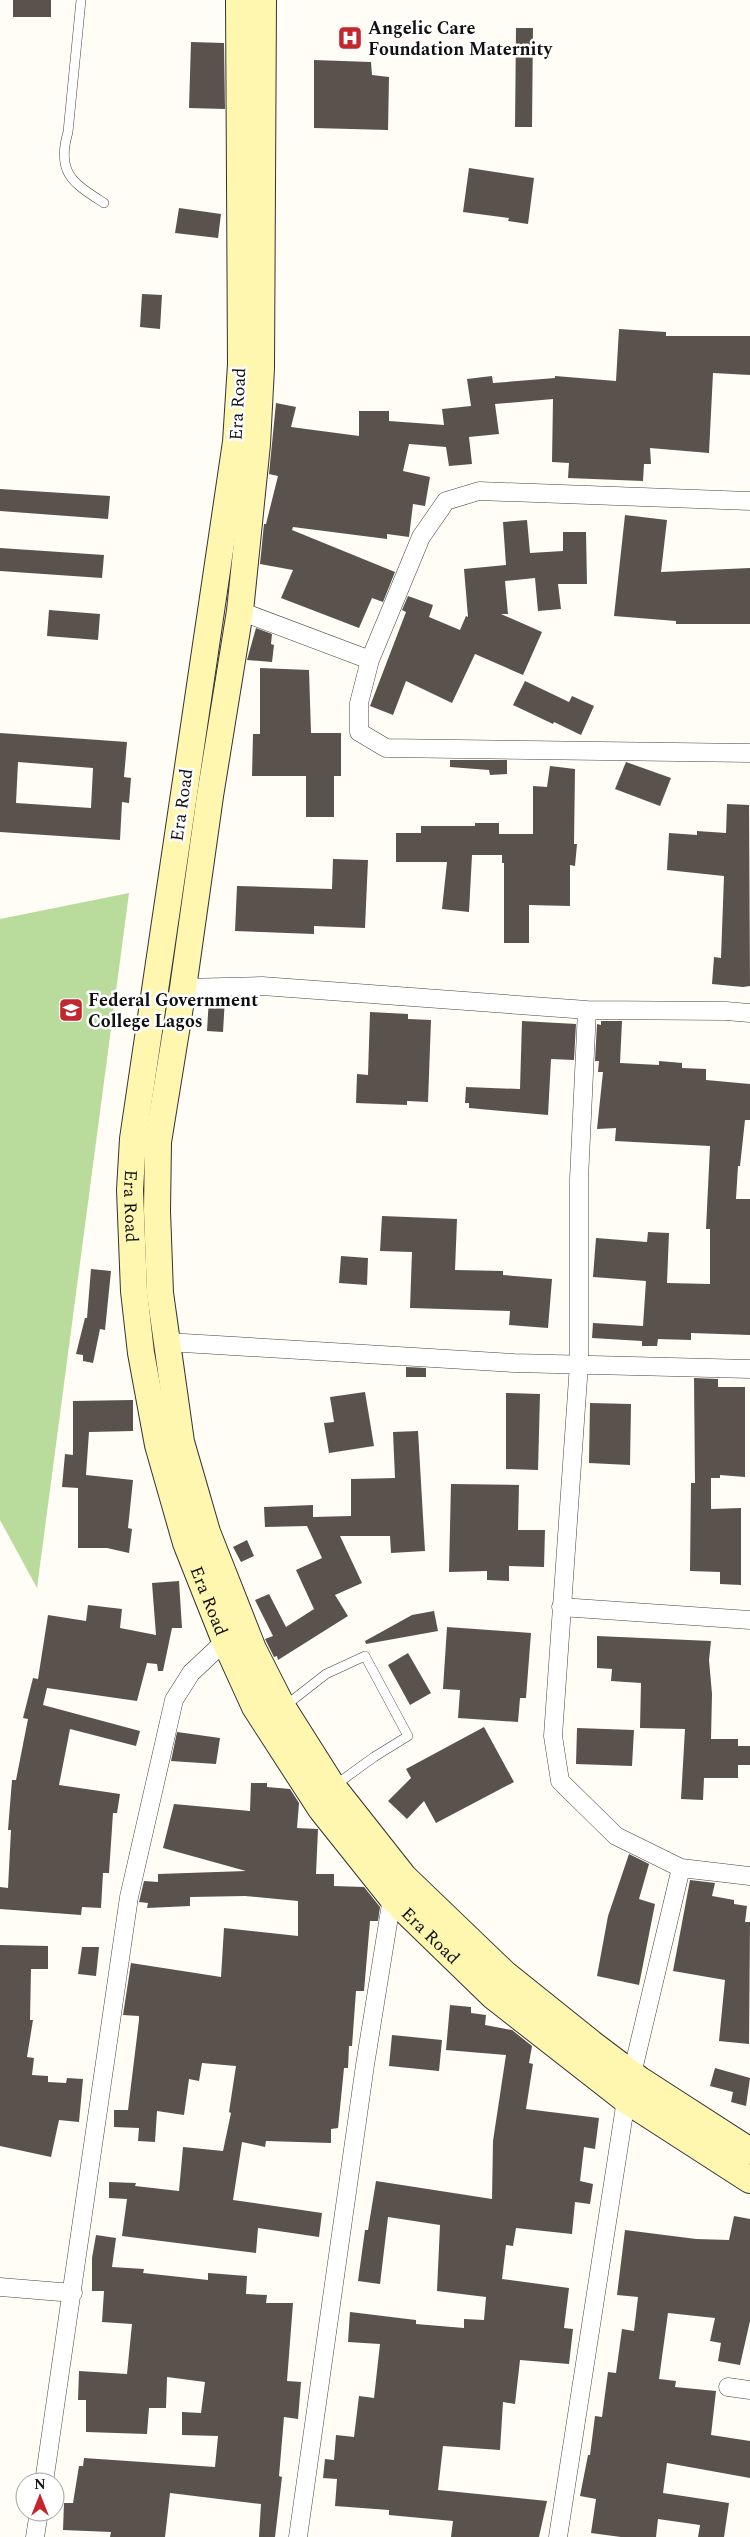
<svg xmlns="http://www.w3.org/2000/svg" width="750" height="2537" viewBox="0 0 750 2537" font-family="Spectral,serif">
	<rect width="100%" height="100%" fill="#fffdf5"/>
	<path fill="#b9dc9c" d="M129 893 37 1588 0 1520V919Z"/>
	<path fill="#5a524d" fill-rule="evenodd" d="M13 0H51V17H13Z
		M516 28H533L532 127H515Z
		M191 42 224 43 225 109 189 108Z
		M314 60 371 62 372 75 389 77 388 130 314 128Z
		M469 168 534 178 528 224 508 221 509 218 463 212Z
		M179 208 221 214 218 238 175 233Z
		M142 294 162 295 160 329 140 327Z
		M619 329 666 332V336H750V375L713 373 709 453 650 448 651 464H644L643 481 568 478 569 463 552 462 553 399 495 404 499 434 469 437 472 464 449 466 446 447 409 444 403 471 430 477 425 506 413 504 409 537 387 534V539L293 527 292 530 395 572 383 602 372 598 359 628 281 598 293 570 260 564 264 524H266L278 476 269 474 276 403 296 407 291 427 359 436V411H389V421L444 425 442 409 471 406 467 379 492 376 493 383 555 378V376L616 381Z
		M0 489 110 496 108 519 0 511Z
		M625 515 667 520 661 572 750 568V624H676V621L614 616Z
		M527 520 530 553 563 551V532H586L587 584H558L561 609 538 611 535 578 505 581 508 614H501L542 632 523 675 475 654 452 703 406 681 393 715 370 706 406 612 402 610 408 596 433 605 429 617 460 630 466 616 468 617 464 569 506 565 503 522Z
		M0 548 104 555 102 578 0 571Z
		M49 610 100 614 98 640 47 636Z
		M256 628 272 634 271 644 274 645 272 662 247 660Z
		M260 668 309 670 311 733H341V776H334V817H306V776H252L253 734H260Z
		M525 681 569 702 572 696 594 706 581 735 554 722 553 724 513 705Z
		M0 733 127 742 124 777 131 778 129 803 122 802 120 840 0 832ZM18 762 93 768 91 808 16 803Z
		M450 760H507V774L490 775 489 770 450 767Z
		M626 762 671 778 660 806 615 789Z
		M550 766 575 769 574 844H577L575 866 570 865V906L529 905V943H504V863H502V855H472L469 912 442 909 447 862H396V833H421V826H475V823H499V834H533V786L547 787Z
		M727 804 749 805 750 986 743 987 712 984 714 957 721 958 724 876 667 870 669 833 697 835V831L726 833Z
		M333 859 368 860 365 928 314 926V934L235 931 237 886 332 889Z
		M209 998H225L223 1032 207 1031Z
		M370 1012 408 1014V1019L431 1020 428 1102 407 1101V1105L356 1103 357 1074 368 1075Z
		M522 1021 576 1024 574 1060 551 1059 548 1115 469 1108V1103H465L466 1087 520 1089Z
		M601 1021H622L620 1063 659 1065V1061L682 1063V1068L706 1069V1080L750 1084V1120H745L740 1166H738L736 1199H750V1335L691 1333V1340L658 1339 657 1346H642V1341L592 1338 593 1323 643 1326 646 1281 593 1277 596 1238 647 1242 648 1232 669 1233 667 1283 710 1284V1229H706L710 1146 615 1141 616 1128 597 1129 603 1072H598L599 1061H595L597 1024 601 1025Z
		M382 1216 457 1219 455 1270 503 1271V1275L552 1279 548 1328 509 1325 510 1311 410 1308 412 1252 380 1251Z
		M341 1256 368 1258 367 1285 339 1283Z
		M91 1269 111 1271 105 1330 100 1329 93 1363 83 1361V1355L76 1354 85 1318H87Z
		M406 1367 426 1368V1377H406Z
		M694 1378 718 1379V1387H745V1477L720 1475V1478H711V1509L741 1508V1585L720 1584V1572L690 1571 691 1483H695Z
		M365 1392 374 1446 329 1453 324 1423 334 1422 330 1397Z
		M506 1393 540 1394 538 1470 506 1469Z
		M133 1400V1431L89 1432 86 1475 133 1480 128 1528 132 1529 129 1553 107 1548H78V1488L62 1487 65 1454 73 1455V1401Z
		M590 1403 631 1404 630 1465 589 1463Z
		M418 1431 425 1551 391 1553 390 1536H340L362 1583 335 1595 348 1616 278 1660 277 1656 274 1657 265 1639 273 1636 255 1600 269 1594 286 1627 314 1609 296 1570 322 1558 307 1526 265 1527 264 1507 313 1505V1517L351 1516V1479L395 1478 393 1432Z
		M451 1484 519 1485 518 1530H545L544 1567 509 1566V1581L487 1580V1571L449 1572Z
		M247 1540 254 1556 241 1562 233 1547Z
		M179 1581 182 1628H172L163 1671H158L157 1664 147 1663 137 1701 47 1688 43 1705 140 1731 136 1746 70 1729 59 1785 120 1794 117 1813H113L109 1873H103L101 1908 82 1907 81 1915 0 1909V1887L8 1888 11 1830H8L12 1780H16L28 1719 23 1718 33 1678 38 1679 48 1615 86 1621 88 1605 122 1609 120 1628 156 1635 152 1583Z
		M434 1611 438 1631 366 1644 365 1641 412 1615Z
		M447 1627 531 1633 526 1698H520L518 1722 458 1718 460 1690 443 1689Z
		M597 1636 711 1641 709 1660 712 1694 711 1739H738V1746H750V1765H738V1778H704L703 1800 681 1799 685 1729 640 1728 641 1683 611 1681 612 1669 597 1668Z
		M408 1653 431 1693 410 1705 388 1665Z
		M484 1727 514 1782 436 1823 424 1801 407 1819 388 1801 411 1778 406 1769Z
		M577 1728 634 1730 632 1766 576 1764Z
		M177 1732 220 1738 216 1764 171 1761Z
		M251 1783H267V1787L290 1789 299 1803 297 1828 318 1829 316 1874H334V1886L364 1887 380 1907 378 1921H370L364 1991H356L352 2046H349L348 2068H344L338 2128 331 2129V2143L266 2141 265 2147 242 2142 233 2200 322 2213 319 2237 258 2228 256 2253 122 2236 127 2199 109 2198V2182L136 2183 135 2186 179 2191 183 2147 223 2151 231 2113 229 2112 236 2066 202 2063 199 2081 189 2079 184 2115 157 2111 155 2142 138 2141 139 2128 114 2127V2110H128L139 2020V2016L123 2015 131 1963 221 1977 224 1928 298 1936V1901L245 1896 190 1897V1906L147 1908 148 1903 139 1902 144 1881 158 1882V1874L246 1871 163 1848 174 1804 250 1811Z
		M629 1854 649 1864 639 1899 655 1904 639 1985 597 1976 608 1916Z
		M690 1880 715 1883 712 1896 734 1900V1904L747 1906 745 1922H750L749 2044 719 2041 725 1980 673 1971Z
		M0 1945 48 1946V1969H31L30 2020H33L27 2057 34 2058 32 2075 48 2076V2082L66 2083 67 2078 83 2079 79 2122 59 2120 51 2157 0 2146Z
		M82 1947H99L96 1976 78 1974Z
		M450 2005 471 2007V2013L486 2015 485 2025 512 2030 532 2046 529 2063 533 2064 526 2109 599 2118 595 2149 584 2147 580 2181 593 2184 590 2204 575 2202 572 2234 516 2228 513 2246 506 2245 502 2279 569 2288 564 2328 573 2329 569 2364 520 2360 515 2404 503 2402 500 2450 443 2446 438 2490 547 2501 539 2537H451L453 2521 389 2515V2510L335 2506 337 2479 323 2478 325 2459 334 2460 336 2435 354 2437 359 2396 374 2398 380 2344 348 2342 350 2312 416 2320V2324L464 2328V2319L484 2320 486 2297 437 2291 440 2225 388 2217 380 2284 358 2281 365 2230H368L376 2181 492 2199 493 2141 506 2055 446 2050Z
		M392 2035 442 2040 439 2071 389 2066Z
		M715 2068 750 2078 746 2106 731 2102 733 2092 710 2086Z
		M734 2216 750 2219V2321L740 2365 718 2361 721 2343 710 2341 715 2318 668 2313 659 2379 676 2381 675 2387 716 2391 711 2435 750 2441V2478L667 2463 663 2493 729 2503 724 2537H698L700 2525 658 2519 656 2537H621L591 2533 596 2499 580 2496 588 2455H590L595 2416 602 2417 608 2372 616 2373 622 2329 634 2331 638 2297 617 2295 625 2230 696 2239 729 2240Z
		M96 2235 116 2238 112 2267 144 2269 143 2273 208 2280V2273L247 2276 246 2294 267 2295 266 2303H293L287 2381 301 2382 298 2419 284 2417 279 2476 282 2477 275 2537H259L261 2504 170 2493 165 2537H110L111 2532 63 2530 64 2503H73L79 2466H83L84 2458 215 2467 218 2436 182 2435V2412L201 2413 205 2382 167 2377 166 2408H149L147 2434 86 2432V2400H78L79 2371 127 2374 132 2324 102 2322 104 2291H92V2258Z"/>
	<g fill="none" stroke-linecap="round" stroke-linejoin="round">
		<defs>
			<path id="lane" d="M81 0 68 132C56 173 73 183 104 203
				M285 1706 326 1674 365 1656 408 1736 374 1757 334 1786"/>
			<path id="street" d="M750 501 479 491 446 501 421 537 370 660 359 703V732L386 748 750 753
				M240 611 370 660
				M183 988 262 986 587 1010 726 1011 750 1013
				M587 1010 579 1179V1364L553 1736 560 1781 616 1836 681 1868 632 2074
				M167 1342 514 1363 750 1369
				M561 1607 750 1620
				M681 1868 750 1876
				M0 2287 73 2293
				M728 2387 750 2390
				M44 2482 129 1897 174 1700 191 1673 225 1641
				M35 2537 39 2512
				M298 2537 365 2065 392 1898
				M558 2537 626 2100"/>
			<g id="secondary">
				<path id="s1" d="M239 0 241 364 236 442 133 1139 130 1190 134 1291 141 1353 158 1445 186 1543 225 1641 255 1707 321 1809 392 1898 493 1996 626 2100 750 2180"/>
				<path d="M263 0 261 368 257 444 240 611 210 796 183 988 158 1142 157 1211 160 1293 181 1442 207 1532 253 1649 283 1708 333 1787 404 1877 505 1974 591 2043 640 2080 750 2151"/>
			</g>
		</defs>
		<use href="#lane" stroke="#444" stroke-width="10"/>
		<use href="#street" stroke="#444" stroke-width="19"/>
		<use href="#secondary" stroke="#333" stroke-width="28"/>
		<use href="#lane" stroke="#fff" stroke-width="9"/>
		<use href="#street" stroke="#fff" stroke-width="18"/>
		<use href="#secondary" stroke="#fff6b0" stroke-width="26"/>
	</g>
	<defs>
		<symbol id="hospital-square" viewBox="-11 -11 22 22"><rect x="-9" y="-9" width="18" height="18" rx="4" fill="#c4262e" stroke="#fff"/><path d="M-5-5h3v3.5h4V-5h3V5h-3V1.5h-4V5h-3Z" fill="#fff"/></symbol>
		<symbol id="school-square" viewBox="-11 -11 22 22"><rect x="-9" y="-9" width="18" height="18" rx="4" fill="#c4262e" stroke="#fff"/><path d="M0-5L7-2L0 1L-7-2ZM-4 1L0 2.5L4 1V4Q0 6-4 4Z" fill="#fff"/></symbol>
	</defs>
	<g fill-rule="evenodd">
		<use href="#hospital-square" x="336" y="24" width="28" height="28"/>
		<use href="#school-square" x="57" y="996" width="28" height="28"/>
	</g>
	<g text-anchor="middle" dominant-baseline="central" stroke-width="5" stroke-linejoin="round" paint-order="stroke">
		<g font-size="18" font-weight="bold" fill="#111" stroke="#fff" text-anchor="start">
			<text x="368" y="28">Angelic Care<tspan x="368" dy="21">Foundation Maternity</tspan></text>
			<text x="88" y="1000">Federal Government<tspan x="88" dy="21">College Lagos</tspan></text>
		</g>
		<g font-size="18" fill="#111" stroke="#fff">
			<text transform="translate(238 404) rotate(-87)">Era Road</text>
			<text transform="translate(182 805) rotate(-82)">Era Road</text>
			<text stroke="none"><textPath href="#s1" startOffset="1214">Era Road</textPath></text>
			<text stroke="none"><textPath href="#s1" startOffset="1619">Era Road</textPath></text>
			<text stroke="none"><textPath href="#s1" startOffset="2024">Era Road</textPath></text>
		</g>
	</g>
	<g transform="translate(40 2497)"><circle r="24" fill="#ffffff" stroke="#a0a0a0"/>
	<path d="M0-4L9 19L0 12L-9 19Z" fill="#c4262e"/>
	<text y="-8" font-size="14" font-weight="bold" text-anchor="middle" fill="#111111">N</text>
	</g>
</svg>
